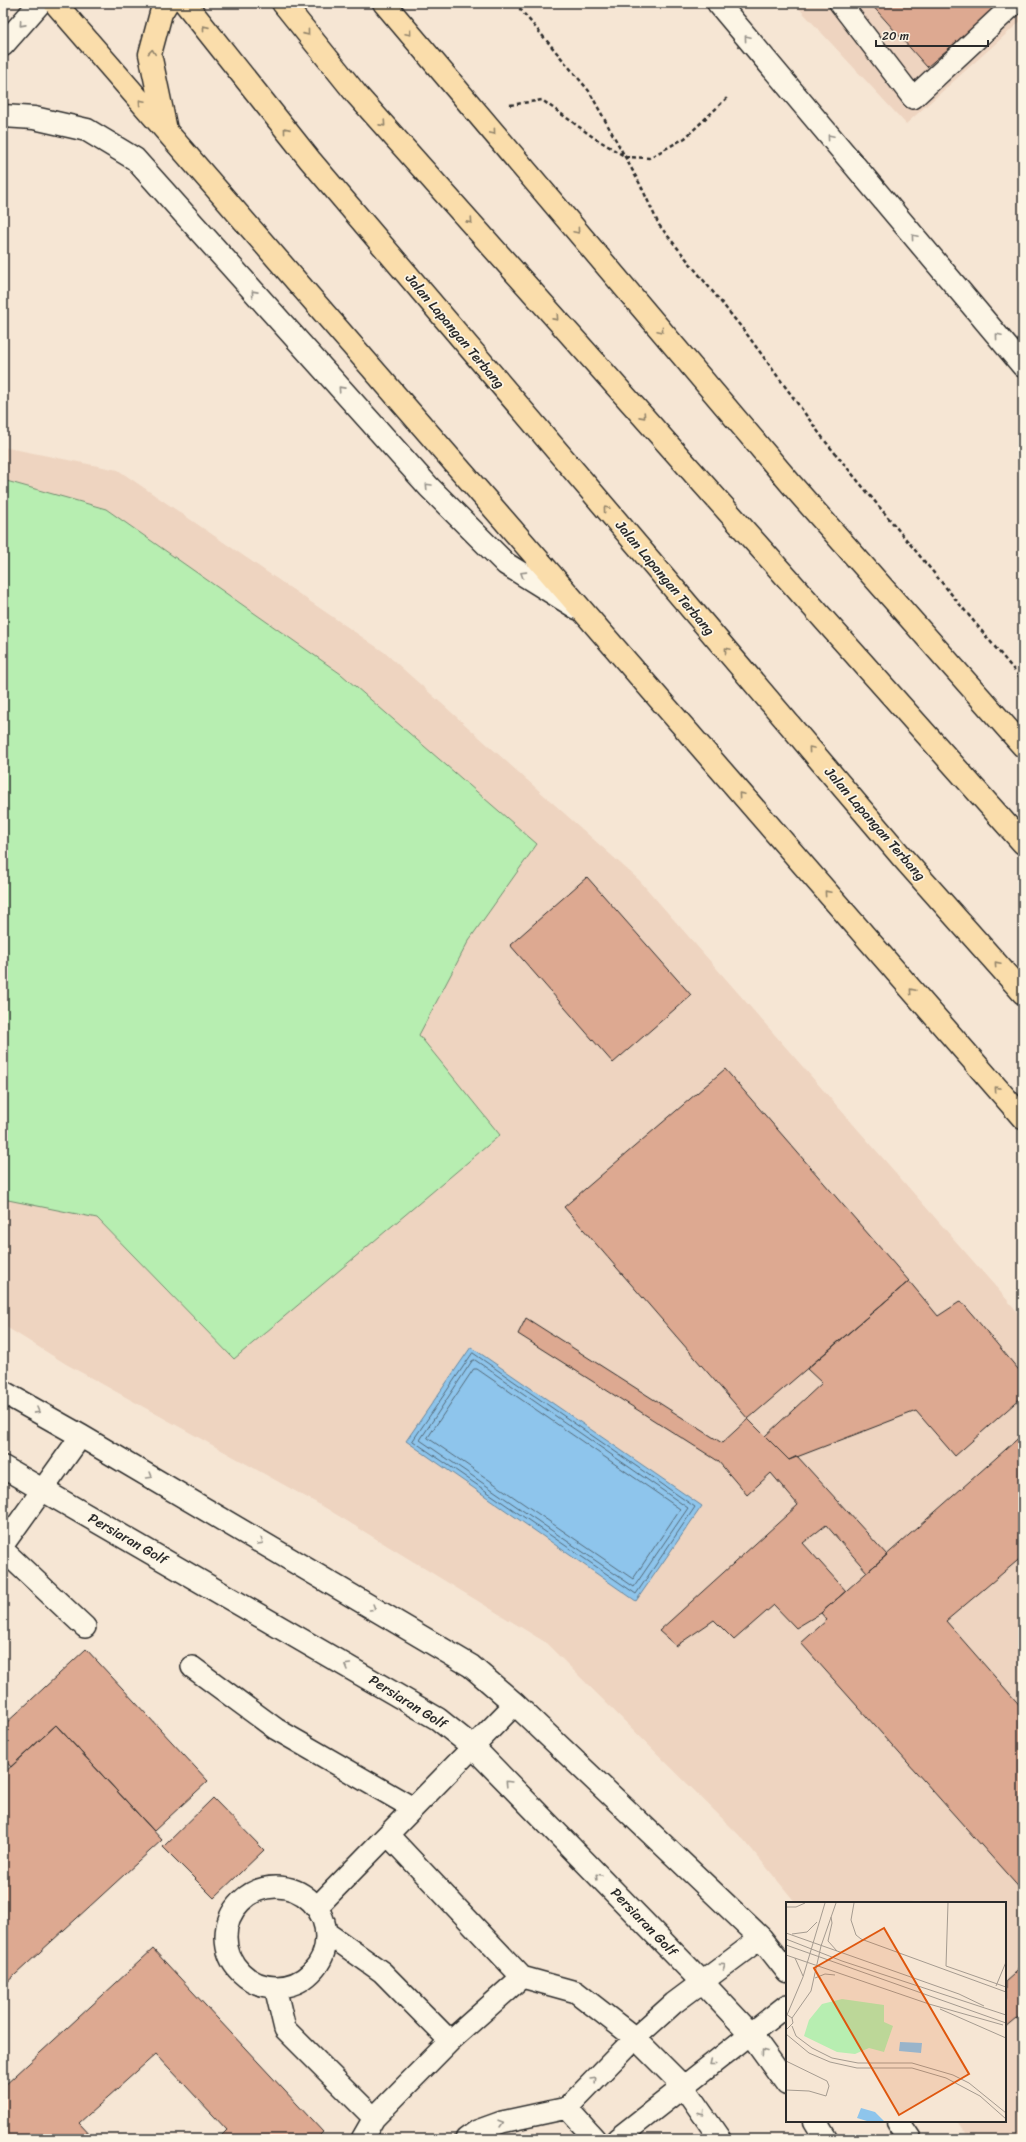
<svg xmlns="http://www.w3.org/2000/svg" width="1026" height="2142" viewBox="0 0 1026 2142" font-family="Sriracha,sans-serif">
	<rect width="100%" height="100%" fill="#f6e6d4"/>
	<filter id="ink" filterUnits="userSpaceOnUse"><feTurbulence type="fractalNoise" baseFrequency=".025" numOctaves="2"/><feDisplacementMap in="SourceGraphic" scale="8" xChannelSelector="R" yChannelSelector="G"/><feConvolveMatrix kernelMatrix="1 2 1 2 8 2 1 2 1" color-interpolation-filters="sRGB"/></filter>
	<g filter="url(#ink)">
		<path fill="#eed4c0" d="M794 3H1023V19L906 124Z
			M3 447 118 470 384 652 639 880 1023 1318V2139H970L958 2121H1005V1903H796L744 1840 545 1642 324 1507 66 1364 3 1325Z"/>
		<path fill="#b7eeb1" stroke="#718c6e" d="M3 480 106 509 341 674 537 844 469 940 419 1035 500 1135 234 1359 97 1218 3 1199Z"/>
		<path fill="#8ec5ec" stroke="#66879f" d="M471 1347 702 1506 636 1601 406 1441Z"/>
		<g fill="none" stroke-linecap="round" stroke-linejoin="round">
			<path stroke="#536978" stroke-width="1" d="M473 1353 695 1507 636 1594 413 1441Z
				M475 1360 688 1508 634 1587 420 1440 472 1361Z
				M474 1369H477L680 1509 633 1579 428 1438Z"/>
		</g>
		<path fill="#dda991" stroke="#2b2b2b" d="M870 3H1002L927 67Z
			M587 877 691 995 613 1063 510 945Z
			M725 1069 909 1281 748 1419 564 1207Z
			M909 1281 938 1316 961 1301 1023 1375V1396L955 1456 916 1411 789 1460 765 1436 822 1383 807 1369Z
			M526 1318 722 1443 748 1419 789 1460 797 1456 887 1555 867 1572 826 1525 803 1543 846 1591 821 1613 796 1628 774 1605 734 1640 714 1620 676 1646 659 1631 798 1505 771 1473 747 1495 718 1461 518 1334Z
			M1023 1434V1556L946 1621 1023 1709V1892L801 1643 827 1620 821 1613Z
			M86 1649 208 1781 154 1831 56 1725 11 1767 3 1758V1726Z
			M56 1725 162 1840 3 1986V1774Z
			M213 1798 264 1850 214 1898 163 1847Z
			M153 1949 323 2132 316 2139H218L227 2130 156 2054 79 2123 94 2139H3V2087Z
			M1023 1965V2014L1005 2029V1981Z"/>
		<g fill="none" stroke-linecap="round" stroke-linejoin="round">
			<defs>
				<path id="lane" d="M840 3 913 98 1015 3
					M3 1545 81 1436
					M3 1550 85 1627
					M192 1667 276 1729 413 1808
					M388 1835 522 1977 576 1992 635 2038 683 2086 720 2139
					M226 1937a50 50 0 1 1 100 0a50 50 0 1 1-100 0Z
					M317 1907 515 1704
					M327 1933 382 1972 450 2041
					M275 1987 285 2029 374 2118 450 2041 522 1977
					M567 2108 595 2139
					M362 2139 374 2118
					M466 2139 477 2131 502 2122 567 2108 635 2038 674 2003 761 1938
					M617 2139 787 2005"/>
				<path id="street" d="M718 3 1023 366"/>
				<path id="secondary" d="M3 45 40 3
					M3 116 34 118 87 130 135 159 429 487 506 564 577 608
					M3 1392 81 1436 471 1666 515 1704 761 1938 787 1971
					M3 1467 438 1719 473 1747 702 1982 750 2033 787 2084
					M815 2121 826 2139
					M898 2121 910 2139"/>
				<path id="primary" d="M55 3 1023 1118
					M185 3 310 160 902 857 1023 993
					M283 3 357 95 1023 843
					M384 3 791 484 1023 746
					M166 130 150 54 161 13 167 3"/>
			</defs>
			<use href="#lane" stroke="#2b2b2b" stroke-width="24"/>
			<use href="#street" stroke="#2b2b2b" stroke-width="25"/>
			<use href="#secondary" stroke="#2b2b2b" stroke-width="25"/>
			<use href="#primary" stroke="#2b2b2b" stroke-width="25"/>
			<path stroke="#2b2b2b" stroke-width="2.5" stroke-dasharray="4 3" stroke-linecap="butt" d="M515 3 589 91 641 186 659 225 746 333 825 441 1023 681
				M510 105 542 100 593 137 626 157 649 158 685 138 727 98"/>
			<use href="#lane" stroke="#fcf5e5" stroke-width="21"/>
			<use href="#street" stroke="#fcf5e5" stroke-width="22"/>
			<use href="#secondary" stroke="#fcf5e5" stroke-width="22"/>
			<use href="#primary" stroke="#faddab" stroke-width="22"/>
		</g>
		<defs><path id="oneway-chevron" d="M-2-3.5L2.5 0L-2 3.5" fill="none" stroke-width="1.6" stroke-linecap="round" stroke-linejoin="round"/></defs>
		<g stroke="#949088">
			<use href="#oneway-chevron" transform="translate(22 24) rotate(132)"/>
			<use href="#oneway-chevron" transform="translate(747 38) rotate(-130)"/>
			<use href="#oneway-chevron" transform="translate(830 137) rotate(-130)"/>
			<use href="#oneway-chevron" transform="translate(914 237) rotate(-130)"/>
			<use href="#oneway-chevron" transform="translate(254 293) rotate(-132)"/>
			<use href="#oneway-chevron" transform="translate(998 336) rotate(-130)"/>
			<use href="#oneway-chevron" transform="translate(341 389) rotate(-132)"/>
			<use href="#oneway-chevron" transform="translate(428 486) rotate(-133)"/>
			<use href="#oneway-chevron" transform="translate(523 574) rotate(-148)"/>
			<use href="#oneway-chevron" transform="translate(37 1411) rotate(29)"/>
			<use href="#oneway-chevron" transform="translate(150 1476) rotate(31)"/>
			<use href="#oneway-chevron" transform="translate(261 1542) rotate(31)"/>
			<use href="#oneway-chevron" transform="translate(373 1608) rotate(31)"/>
			<use href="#oneway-chevron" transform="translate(347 1666) rotate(-150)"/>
			<use href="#oneway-chevron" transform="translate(508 1783) rotate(-134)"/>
			<use href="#oneway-chevron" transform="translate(598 1876) rotate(-134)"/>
			<use href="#oneway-chevron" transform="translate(723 1966) rotate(-36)"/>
			<use href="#oneway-chevron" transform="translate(764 2052) rotate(-127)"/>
			<use href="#oneway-chevron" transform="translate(712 2063) rotate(141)"/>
			<use href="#oneway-chevron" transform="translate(594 2080) rotate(-46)"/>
			<use href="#oneway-chevron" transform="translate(702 2113) rotate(55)"/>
			<use href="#oneway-chevron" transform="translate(501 2123) rotate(-16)"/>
		</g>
		<g stroke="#92846b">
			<use href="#oneway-chevron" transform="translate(205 28) rotate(-129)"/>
			<use href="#oneway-chevron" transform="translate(307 33) rotate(51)"/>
			<use href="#oneway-chevron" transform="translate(409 33) rotate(50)"/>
			<use href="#oneway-chevron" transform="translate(152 52) rotate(-84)"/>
			<use href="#oneway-chevron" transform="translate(141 102) rotate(-131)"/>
			<use href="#oneway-chevron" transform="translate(383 124) rotate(48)"/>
			<use href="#oneway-chevron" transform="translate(286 130) rotate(-129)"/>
			<use href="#oneway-chevron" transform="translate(493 132) rotate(50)"/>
			<use href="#oneway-chevron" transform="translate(470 221) rotate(48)"/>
			<use href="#oneway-chevron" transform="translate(577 231) rotate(50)"/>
			<use href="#oneway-chevron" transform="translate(556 318) rotate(48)"/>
			<use href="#oneway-chevron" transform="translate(661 330) rotate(50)"/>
			<use href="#oneway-chevron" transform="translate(643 416) rotate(48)"/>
			<use href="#oneway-chevron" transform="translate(606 509) rotate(-130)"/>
			<use href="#oneway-chevron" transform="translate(727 650) rotate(-130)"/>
			<use href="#oneway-chevron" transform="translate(811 749) rotate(-130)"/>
			<use href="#oneway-chevron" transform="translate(741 795) rotate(-131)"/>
			<use href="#oneway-chevron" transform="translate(827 893) rotate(-131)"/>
			<use href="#oneway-chevron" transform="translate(997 964) rotate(-131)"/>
			<use href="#oneway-chevron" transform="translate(912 991) rotate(-131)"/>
			<use href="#oneway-chevron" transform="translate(997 1089) rotate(-131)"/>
		</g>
	</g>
	<g text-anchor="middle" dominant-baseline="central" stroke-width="3.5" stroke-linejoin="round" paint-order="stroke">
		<g font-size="14" fill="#2b2b2b" stroke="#fcf5e5">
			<text transform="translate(455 331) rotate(50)">Jalan Lapangan Terbang</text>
			<text transform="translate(665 578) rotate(50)">Jalan Lapangan Terbang</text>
			<text transform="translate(875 824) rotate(49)">Jalan Lapangan Terbang</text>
			<text transform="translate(128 1539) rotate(30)">Persiaran Golf</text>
			<text transform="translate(408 1702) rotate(32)">Persiaran Golf</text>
			<text transform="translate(644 1922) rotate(46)">Persiaran Golf</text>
		</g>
	</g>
	<g transform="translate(786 1902)">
		<rect width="220" height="220" fill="#f6e6d4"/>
		<path d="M56 97 98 103V120L107 124 98 150 83 146 69 152 51 150 18 134 23 118 36 102Z" fill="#b7eeb1"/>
		<path d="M114 140 136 141 135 151 113 149ZM75 206 89 210 98 219H81L71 216Z" fill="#8ec5ec"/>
		<path fill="none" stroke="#a59b90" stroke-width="1" d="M68 1 65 18 70 33 75 37 220 90M162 1 160 64 220 85M0 5H10L19 1M45 15 46 21 42 39 51 49M0 31 173 92 198 104M6 32 21 30 31 20M0 37 56 59 220 113M0 43 220 121M0 53 143 102 217 123M9 56 17 74M29 76 39 72 49 73M210 84 220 60M154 107 220 136M0 112 6 116 7 121 0 128M1 113 17 75 39 1M6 116 25 89 35 44 50 1M6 124 10 134 26 146 46 156 72 161H126L167 173 183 181 220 211M0 132 23 151 44 160 71 166H126L160 176 194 194 220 217M0 159 41 179 43 184 40 194 23 189 0 188"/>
		<path fill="#df570e" fill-opacity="0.15" stroke="#df570e" stroke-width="2" d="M98 26 183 172 113 213 28 66Z"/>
		<rect width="220" height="220" fill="none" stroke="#2b2b2b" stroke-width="2"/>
	</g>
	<rect width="1026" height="2142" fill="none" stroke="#fcf5e5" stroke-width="16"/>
	<rect x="8" y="8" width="1010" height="2126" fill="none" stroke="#2b2b2b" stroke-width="1.5" filter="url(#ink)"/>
	<path d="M876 40v6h112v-6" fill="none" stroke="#2b2b2b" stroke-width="2"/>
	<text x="882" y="40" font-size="12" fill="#2b2b2b" stroke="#fcf5e5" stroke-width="3" paint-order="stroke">20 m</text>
</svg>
